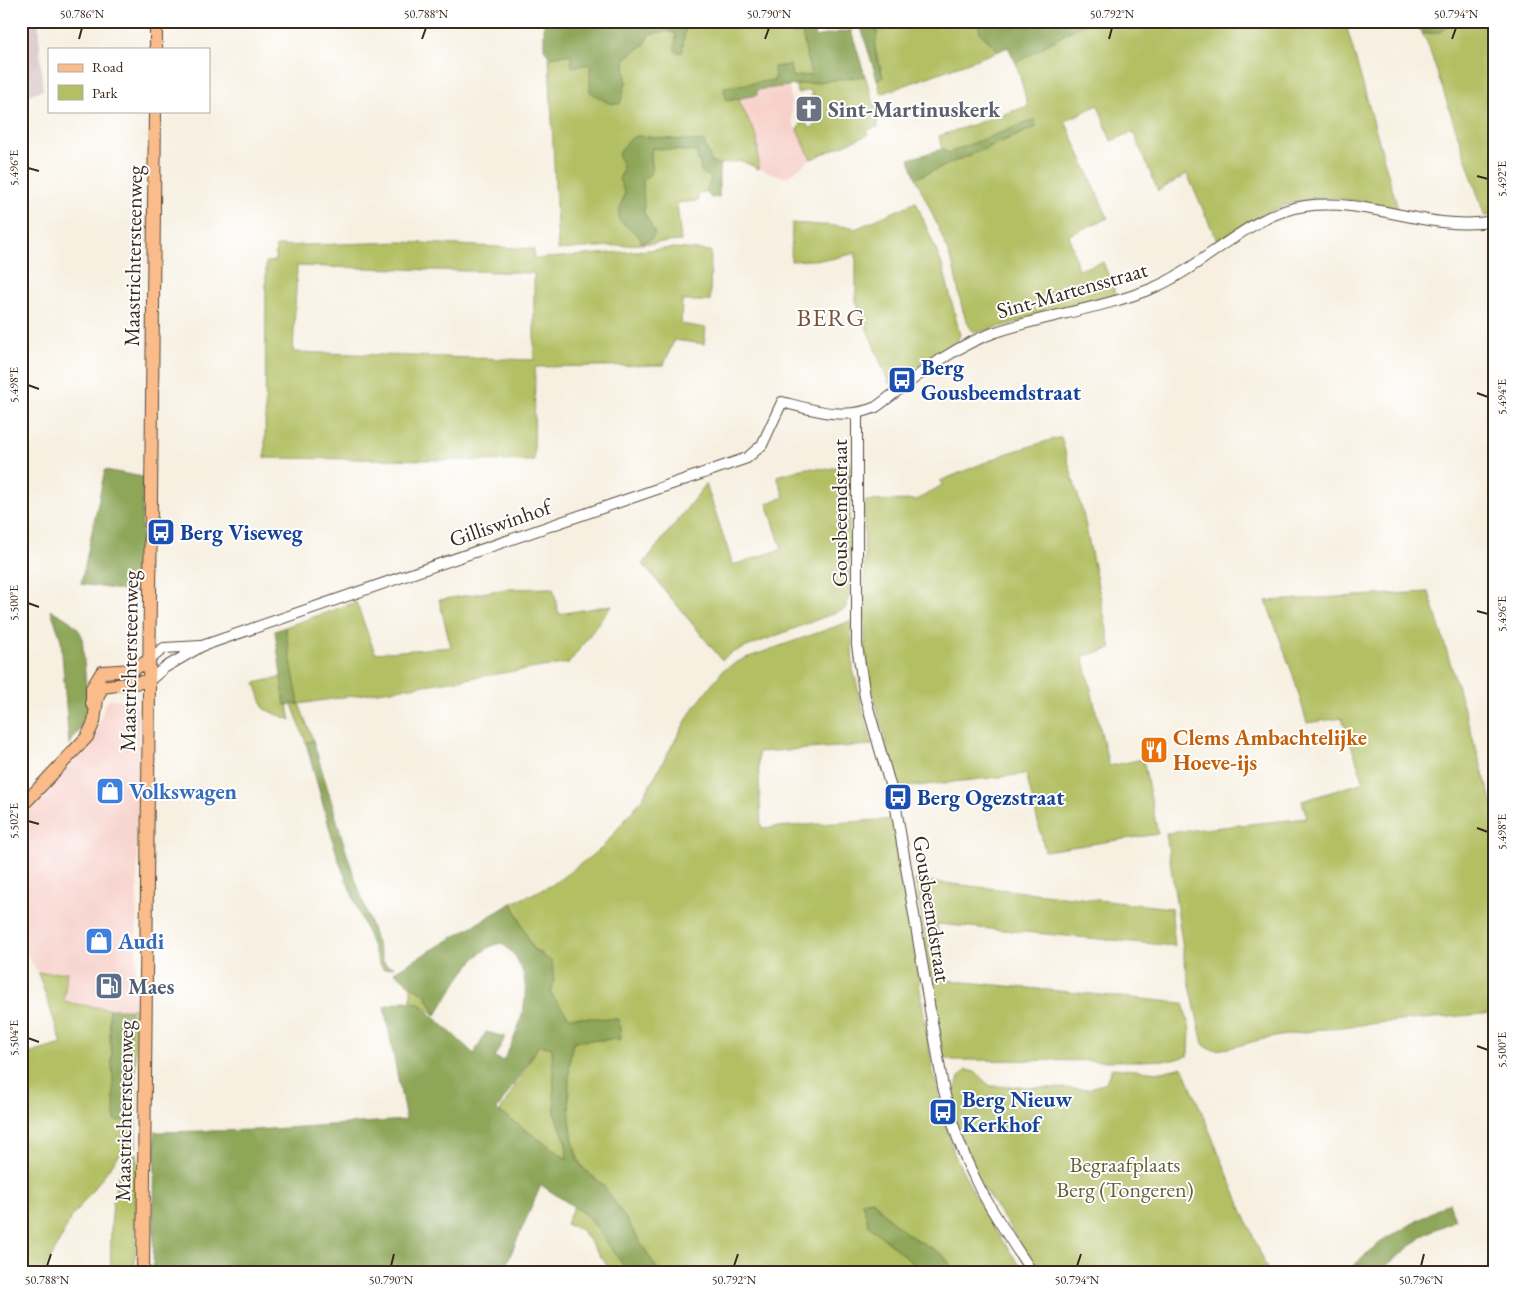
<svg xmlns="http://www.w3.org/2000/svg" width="1516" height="1293" viewBox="0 0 1516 1293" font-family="'EB Garamond',serif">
	<rect width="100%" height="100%" fill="#fff"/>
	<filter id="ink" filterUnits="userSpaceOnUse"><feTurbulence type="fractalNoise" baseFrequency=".02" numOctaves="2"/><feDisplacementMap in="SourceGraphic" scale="10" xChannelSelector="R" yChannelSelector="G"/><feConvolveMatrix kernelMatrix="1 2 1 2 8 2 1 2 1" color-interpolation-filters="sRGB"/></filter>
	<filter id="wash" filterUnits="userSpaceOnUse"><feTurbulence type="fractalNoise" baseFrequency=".0096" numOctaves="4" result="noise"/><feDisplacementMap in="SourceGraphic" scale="20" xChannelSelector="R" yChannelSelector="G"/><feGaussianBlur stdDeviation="1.12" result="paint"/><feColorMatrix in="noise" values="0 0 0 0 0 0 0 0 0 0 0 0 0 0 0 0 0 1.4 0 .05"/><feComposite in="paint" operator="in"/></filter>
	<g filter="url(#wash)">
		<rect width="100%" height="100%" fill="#f7f0e1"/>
		<path fill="#f7d0c9" d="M789 86 793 123 811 159 786 178 760 169 757 137 738 99 756 95 757 90Z
			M110 699 129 700 135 706 139 714 140 729 135 1009H109L64 1002 67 972 38 973 21 944V819L95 738 105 704Z"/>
		<path fill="#d2bec1" d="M21 21H38L43 90 21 97Z"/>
		<path fill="#b2c063" stroke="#767540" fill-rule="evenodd" d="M686 21H787L792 35 802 33 811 75 792 77 790 65 775 67 776 80 726 101 738 99 757 137 759 169 742 161 721 164 712 163 704 142 637 136C627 155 614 174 625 193L622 201 633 231 641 238V242L651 224 644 213 643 180 653 170 650 154 652 148 697 152V159L711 178 706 192 698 193V201L677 203 681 241 558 250 549 57 571 54 626 83 625 58 646 43 648 34 668 31 676 34 682 52Z
			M873 21H978L981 33 999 51 881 94 877 79 883 77 875 48V26Z
			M1087 21H1345L1398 209C1374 205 1349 198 1325 199 1284 199 1251 220 1218 243L1187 174 1158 191 1133 132 1111 141 1098 105 1065 121 1108 218 1069 235 1078 270 1103 262 1117 297 979 332H973C960 315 959 287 953 266 943 236 929 207 916 178L1036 127 1033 120 948 153 942 149 939 136 1028 106 1016 63Z
			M1453 21H1495V214L1485 217 1427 42 1422 34 1441 32Z
			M865 76 876 109 878 127 869 129 867 135 811 159 797 130 801 124 806 123 809 128 814 127 815 122 819 121 817 97H812L811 90 797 93 796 85Z
			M916 202 943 267 960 335 957 341 889 384 856 301V253L831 259 791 261 792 223 852 227 855 229Z
			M402 242 534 249V259L674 248 711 251 710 301H682L681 324 706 328 704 344 674 340 664 365 535 367 534 461 265 458 266 262 275 261 276 246ZM297 266 534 273V360L293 352Z
			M1061 437 1083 513 1111 649 1083 656 1109 766 1143 759 1158 834 1045 851 1026 774 898 788 872 691 865 650 864 501 917 500 942 485 940 481 1008 453Z
			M850 462 849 596 845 609 731 653 722 660 643 564 706 484 733 565 782 549 767 503 784 497 777 476 806 468 829 469Z
			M553 588 559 614 612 605 569 663 299 704 313 740 306 743 292 704H298L285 627 356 602 375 653 451 647 439 600 505 589Z
			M1429 592 1495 812V1013C1418 1020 1340 1024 1264 1039 1247 1042 1224 1053 1208 1048L1203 1044 1185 963 1166 833 1307 818 1302 801 1364 782 1342 718 1307 723 1293 675 1266 601Z
			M851 621 853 669 872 745 758 752 761 828 893 819 933 1071 954 1154 988 1221 1025 1272H956L942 1254 910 1236 887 1217 873 1200 862 1202 870 1226 923 1272H659C641 1244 624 1215 605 1188 599 1179 586 1174 581 1164 567 1143 565 1064 574 1041L621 1039 619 1020 569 1018 551 994 554 981 541 952 533 949 512 903 552 885 602 848 642 799 691 712 723 670 743 659Z
			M281 677 285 704H287L291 720 264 709 255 683Z
			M915 880 1171 908 1175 946 937 924 945 980 1183 1003 1190 1029 1189 1053 1187 1056 1174 1060 1140 1061 952 1060 943 1056Z
			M67 972 64 1002 109 1009 110 1042 129 1120 130 1009H135L136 1146 121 1153 71 1218 44 1272H21V1056L62 1044 38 973Z
			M411 986 425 993 436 1015 419 1003 411 1002Z
			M539 1045 552 1047 555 1114 566 1142 567 1159 500 1112Z
			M1183 1067 1268 1272H1039L977 1178 963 1144 951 1104 959 1077 966 1070 975 1072 990 1086 1088 1089 1106 1082 1112 1068 1161 1072Z
			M137 1153 135 1272H111C110 1248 108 1160 137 1153Z
			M574 1206C598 1223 612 1248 628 1272H612L581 1230 566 1224Z"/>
		<path fill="#8da659" stroke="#64683c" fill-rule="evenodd" d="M544 21H686L682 53 675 51 676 34 668 31 649 34 646 43 625 58 626 83 620 104 608 103 590 92V64L572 67 571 54 549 57 544 48Z
			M859 21H873C881 35 875 37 875 49 875 57 881 69 883 77L877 79Z
			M978 21H1087L1016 63 1008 47 999 51 980 33Z
			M1412 21H1453L1441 32 1422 34Z
			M814 30 815 37 851 30 865 76 757 90V95L726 101 724 87 775 80 774 67 790 65 792 77 811 75 802 33Z
			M1034 120 1036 127 916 178 909 159 942 149 948 153Z
			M637 136 704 142 712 163 721 164C717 175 720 185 719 197L711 198 706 192 711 178 701 171 697 152 652 148C648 162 658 171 643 180L644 213 655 234 651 239 641 243V238L619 220V212L625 193 619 179 624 169 618 154 630 139Z
			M105 470 143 477 140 593 81 584Z
			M51 610C63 617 76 622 82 636L88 710 86 721 69 745 61 640Z
			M285 627 299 704 285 705 275 631Z
			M313 740 347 854 383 961 388 966 394 967 383 969 379 963 338 859 306 743Z
			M512 903 533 949 552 962 554 981 551 994 569 1017 619 1019 621 1039 574 1041C565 1062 568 1144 580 1164 586 1174 598 1179 605 1188 624 1215 641 1244 659 1272H628L588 1216 541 1185 503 1272H153L155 1132 255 1130 406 1120 384 1006 405 1001 419 1003 474 1054 486 1032 505 1037 495 1057 503 1061C523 1024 542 972 501 943 472 948 452 992 436 1015L425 993 411 986 394 972ZM539 1045 552 1048 555 1114 566 1142 567 1159 497 1110Z
			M109 1009H130L129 1121H115Z
			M873 1200 887 1217 910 1236 942 1254 956 1272H923L869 1226 862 1202Z
			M1449 1202 1455 1220 1426 1234 1378 1272H1346L1381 1242Z"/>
	</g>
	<g filter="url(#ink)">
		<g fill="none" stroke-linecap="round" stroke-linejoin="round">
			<defs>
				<path id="minor" d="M857 413V645L865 697 895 802 943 1087C960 1164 989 1208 1032 1272
					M149 660 164 648 201 646
					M149 681 164 668 202 646 747 458 762 445 782 402C813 410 845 421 876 407 914 379 948 349 993 333 1045 315 1102 309 1153 288 1204 267 1250 213 1305 206 1370 197 1427 233 1495 221"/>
				<path id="major" d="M156 49V21
					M92 704V688L102 672 133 670 149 660
					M21 807 87 737 94 722 97 699 102 687 149 681
					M143 1272 155 111"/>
			</defs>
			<use href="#minor" stroke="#57483b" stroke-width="12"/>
			<use href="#major" stroke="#57483b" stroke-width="14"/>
			<use href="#minor" stroke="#fff" stroke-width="10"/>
			<use href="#major" stroke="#f9bc8a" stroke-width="12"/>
		</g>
	</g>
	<path fill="none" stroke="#3b2a1e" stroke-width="2" d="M79 39 82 28M422 39 426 28M765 39 769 28M1109 39 1112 28M1452 39 1456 28M28 168 39 171M1477 176 1488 179M28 385 39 389M1477 393 1488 397M28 603 39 607M1477 611 1488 614M28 821 39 824M1477 828 1488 832M28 1038 39 1042M1477 1046 1488 1050M47 1266 51 1254M391 1266 394 1254M734 1266 738 1254M1077 1266 1081 1254M1421 1266 1424 1254"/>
	<defs>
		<symbol id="church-square" viewBox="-11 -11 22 22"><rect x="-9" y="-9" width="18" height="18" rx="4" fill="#6b7280" stroke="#fff"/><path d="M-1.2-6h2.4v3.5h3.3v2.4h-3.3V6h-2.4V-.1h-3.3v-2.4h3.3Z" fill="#fff"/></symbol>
		<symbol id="bus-square" viewBox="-11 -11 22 22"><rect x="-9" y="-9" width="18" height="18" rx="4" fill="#1a4fb4" stroke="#fff"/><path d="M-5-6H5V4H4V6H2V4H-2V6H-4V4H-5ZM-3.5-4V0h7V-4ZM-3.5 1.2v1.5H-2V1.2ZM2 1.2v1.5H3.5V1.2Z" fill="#fff"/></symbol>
		<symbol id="restaurant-square" viewBox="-11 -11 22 22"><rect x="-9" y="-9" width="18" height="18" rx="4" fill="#e8710a" stroke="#fff"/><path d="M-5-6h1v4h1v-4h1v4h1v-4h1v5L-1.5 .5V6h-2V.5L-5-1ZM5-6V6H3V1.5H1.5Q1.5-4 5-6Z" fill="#fff"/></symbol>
		<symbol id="shop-square" viewBox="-11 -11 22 22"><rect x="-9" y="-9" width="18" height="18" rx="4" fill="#3f7fe0" stroke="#fff"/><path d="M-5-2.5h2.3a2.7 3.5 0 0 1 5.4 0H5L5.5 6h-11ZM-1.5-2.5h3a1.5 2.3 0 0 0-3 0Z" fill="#fff"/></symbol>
		<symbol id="fuel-square" viewBox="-11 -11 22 22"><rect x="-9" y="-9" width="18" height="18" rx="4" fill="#5c6f8a" stroke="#fff"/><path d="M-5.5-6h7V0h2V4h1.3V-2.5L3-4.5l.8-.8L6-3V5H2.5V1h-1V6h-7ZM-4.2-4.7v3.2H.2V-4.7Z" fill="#fff"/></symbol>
	</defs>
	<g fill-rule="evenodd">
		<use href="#church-square" x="793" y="93" width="32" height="32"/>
		<use href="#bus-square" x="886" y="364" width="32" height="32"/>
		<use href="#bus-square" x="145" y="516" width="32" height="32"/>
		<use href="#restaurant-square" x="1138" y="734" width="32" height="32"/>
		<use href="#shop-square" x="94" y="775" width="32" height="32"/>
		<use href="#bus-square" x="882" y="781" width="32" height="32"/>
		<use href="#shop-square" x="83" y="925" width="32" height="32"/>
		<use href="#fuel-square" x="93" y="970" width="32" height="32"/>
		<use href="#bus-square" x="927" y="1096" width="32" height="32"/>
	</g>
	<g text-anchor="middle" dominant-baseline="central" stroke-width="4" stroke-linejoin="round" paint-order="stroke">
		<g font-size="22" font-weight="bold" fill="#5b616d" stroke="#fff" text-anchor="start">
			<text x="828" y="109">Sint-Martinuskerk</text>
		</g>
		<g font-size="22" fill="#3b2a1e" stroke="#fff">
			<text transform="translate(133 256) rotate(-89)">Maastrichtersteenweg</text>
			<text transform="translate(1072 290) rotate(-16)">Sint-Martensstraat</text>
			<text transform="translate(839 513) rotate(-90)">Gousbeemdstraat</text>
			<text transform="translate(500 523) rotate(-19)">Gilliswinhof</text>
			<text transform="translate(129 661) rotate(-89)">Maastrichtersteenweg</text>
			<text transform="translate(932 909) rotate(81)">Gousbeemdstraat</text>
			<text transform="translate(124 1111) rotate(-89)">Maastrichtersteenweg</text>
		</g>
		<g font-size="22" font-weight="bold" fill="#164399" stroke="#fff" text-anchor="start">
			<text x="921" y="367">Berg<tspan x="921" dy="25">Gousbeemdstraat</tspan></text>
			<text x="180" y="532">Berg Viseweg</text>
			<text x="917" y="797">Berg Ogezstraat</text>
			<text x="962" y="1099">Berg Nieuw<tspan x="962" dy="25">Kerkhof</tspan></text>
		</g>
		<g font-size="22" font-weight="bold" fill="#c56008" stroke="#fff" text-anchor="start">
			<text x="1173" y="737">Clems Ambachtelijke<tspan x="1173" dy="25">Hoeve-ijs</tspan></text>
		</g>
		<g font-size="22" font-weight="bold" fill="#366cbe" stroke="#fff" text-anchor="start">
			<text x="129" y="791">Volkswagen</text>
			<text x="118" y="941">Audi</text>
		</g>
		<g font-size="22" font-weight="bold" fill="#4e5e75" stroke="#fff" text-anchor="start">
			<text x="128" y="986">Maes</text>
		</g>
		<g font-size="22" fill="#655e36" stroke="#fff">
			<text x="1125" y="1164">Begraafplaats<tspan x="1125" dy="25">Berg (Tongeren)</tspan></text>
		</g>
		<g font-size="25" letter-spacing="1" fill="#75533f" stroke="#fff">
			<text x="831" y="317">BERG</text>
		</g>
	</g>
	<rect width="1516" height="1293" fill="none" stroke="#fff" stroke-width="55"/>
	<rect x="48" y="48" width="162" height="65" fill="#ffffff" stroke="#b1aaa5"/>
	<rect x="58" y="64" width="25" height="8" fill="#f9bc8a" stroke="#b1aaa5"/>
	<text x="92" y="72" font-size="15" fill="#3b2a1e">Road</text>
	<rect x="58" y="85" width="25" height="15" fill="#b2c063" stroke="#b1aaa5"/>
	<text x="92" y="98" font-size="15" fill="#3b2a1e">Park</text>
	<rect x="28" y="28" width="1460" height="1238" fill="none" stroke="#3b2a1e" stroke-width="2"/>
	<g font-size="12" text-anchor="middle" fill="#3b2a1e">
		<text x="82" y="18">50.786°N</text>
		<text x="426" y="18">50.788°N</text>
		<text x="769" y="18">50.790°N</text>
		<text x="1112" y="18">50.792°N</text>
		<text x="1456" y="18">50.794°N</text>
		<text transform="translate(14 168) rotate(-90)" y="4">5.496°E</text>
		<text transform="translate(1502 179) rotate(-90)" y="4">5.492°E</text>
		<text transform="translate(14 385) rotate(-90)" y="4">5.498°E</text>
		<text transform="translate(1502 397) rotate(-90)" y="4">5.494°E</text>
		<text transform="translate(14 603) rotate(-90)" y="4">5.500°E</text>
		<text transform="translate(1502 614) rotate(-90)" y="4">5.496°E</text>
		<text transform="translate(14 821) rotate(-90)" y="4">5.502°E</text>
		<text transform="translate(1502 832) rotate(-90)" y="4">5.498°E</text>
		<text transform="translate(14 1038) rotate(-90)" y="4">5.504°E</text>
		<text transform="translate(1502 1050) rotate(-90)" y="4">5.500°E</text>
		<text x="47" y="1284">50.788°N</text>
		<text x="391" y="1284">50.790°N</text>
		<text x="734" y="1284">50.792°N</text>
		<text x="1077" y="1284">50.794°N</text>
		<text x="1421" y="1284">50.796°N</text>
	</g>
</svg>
